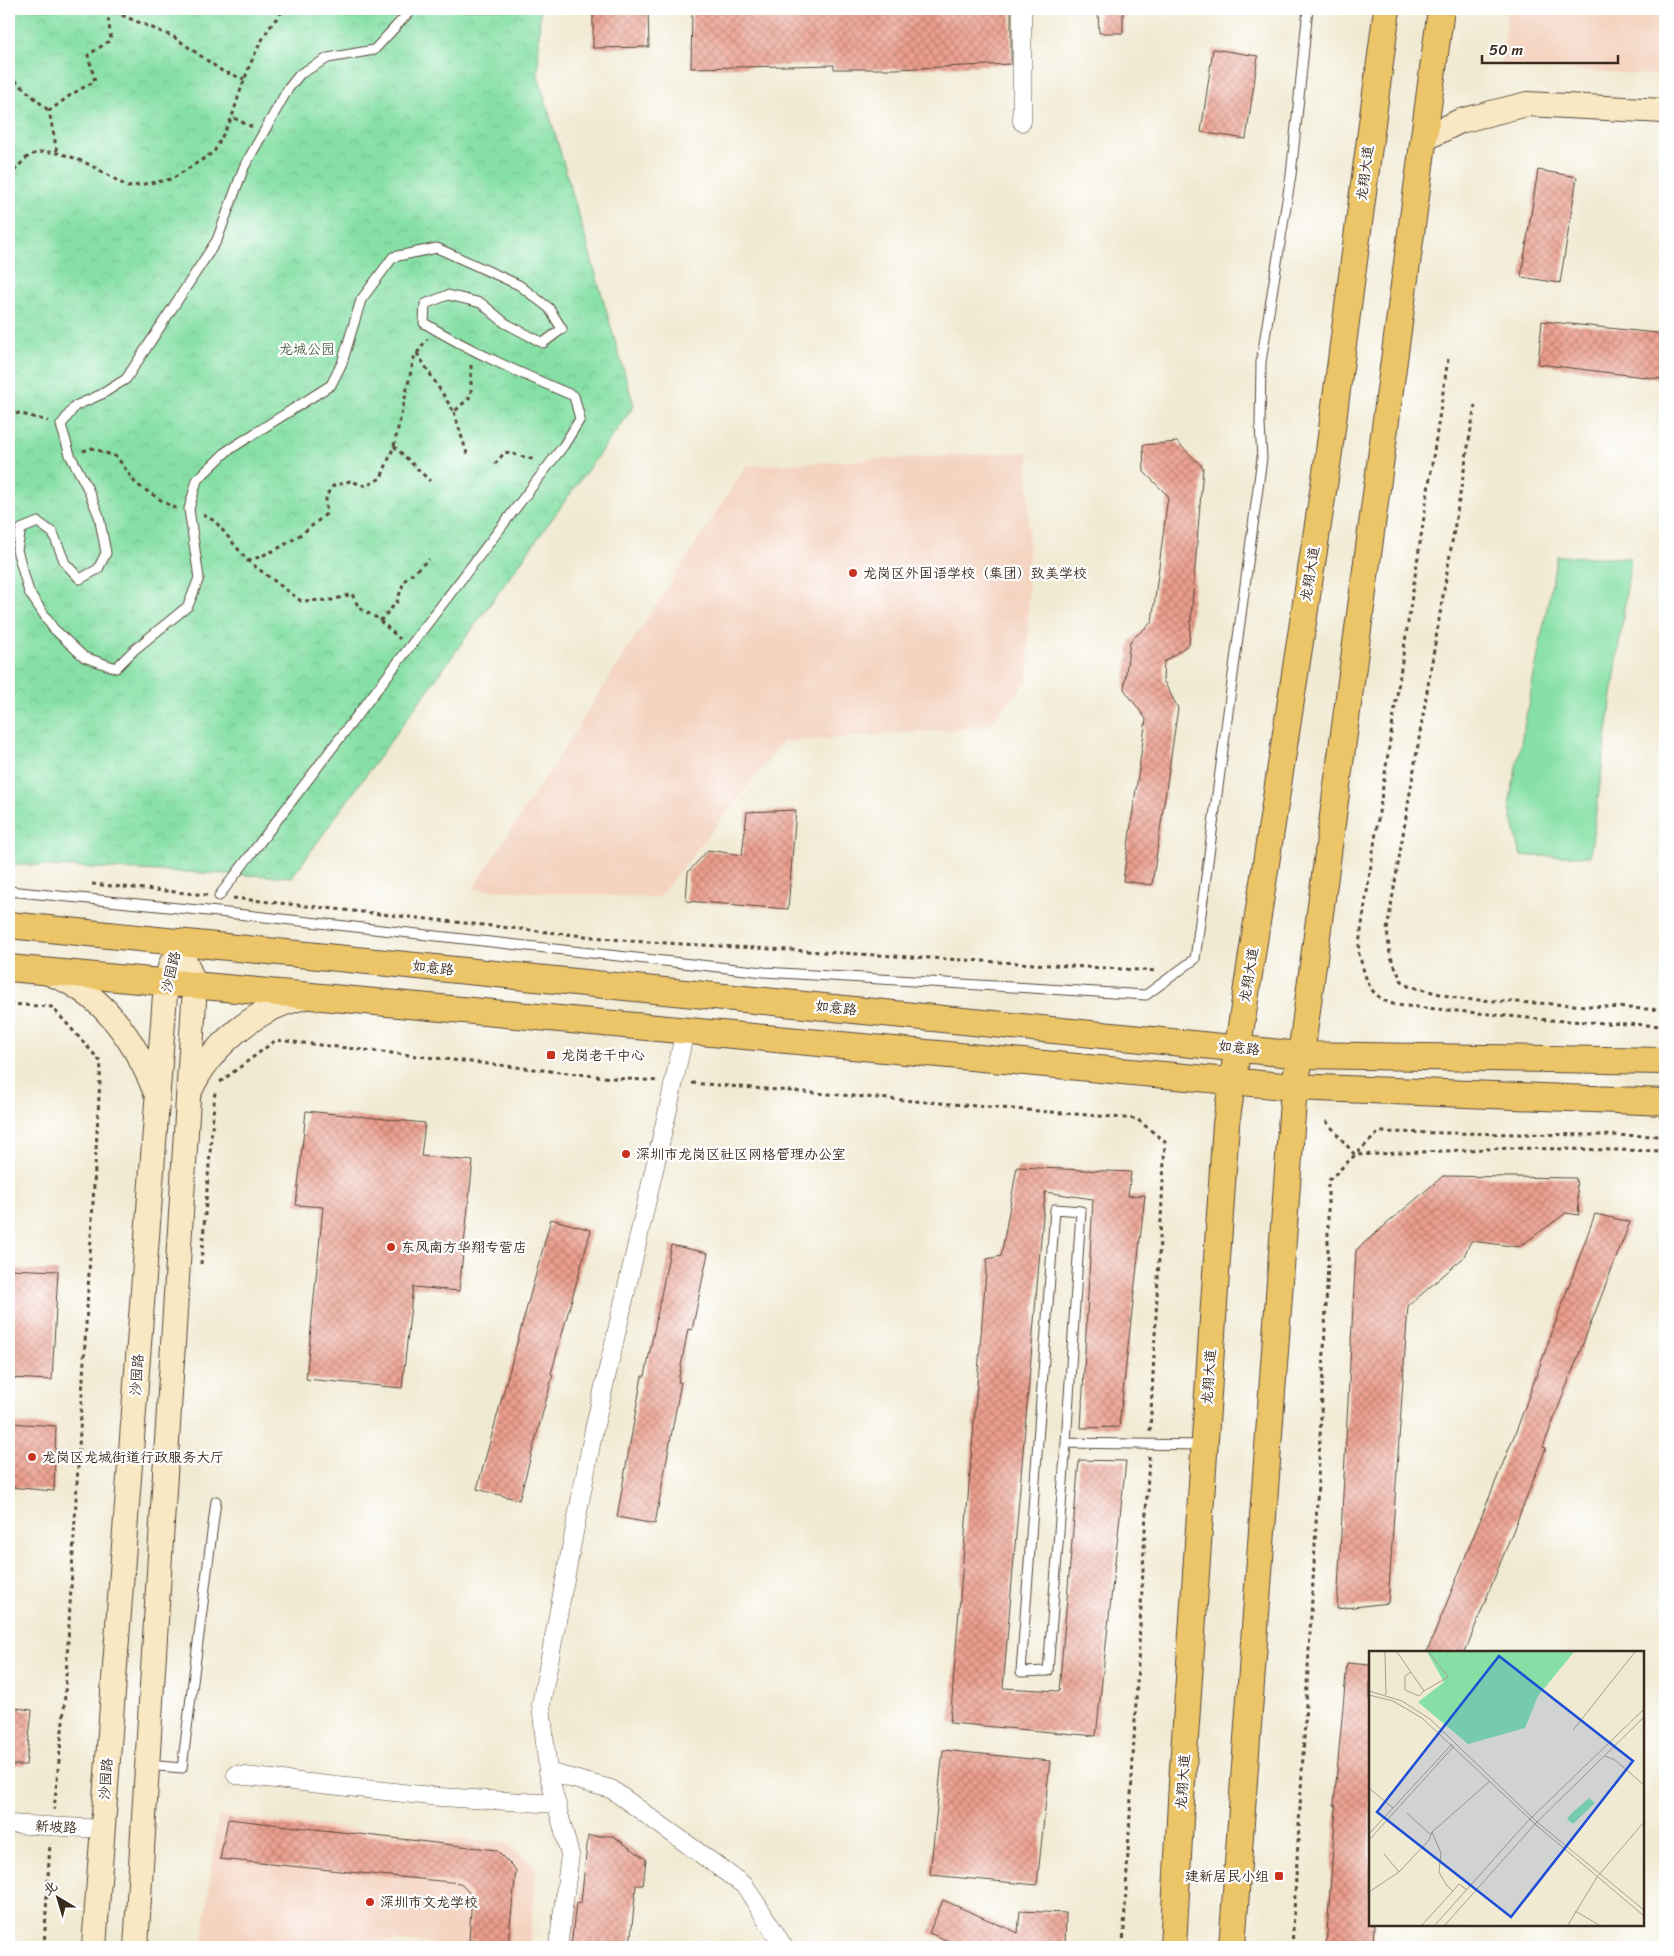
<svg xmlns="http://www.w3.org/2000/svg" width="1674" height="1956" viewBox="0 0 1674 1956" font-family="Sriracha,'LXGW WenKai TC',sans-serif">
	<defs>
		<pattern id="park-crowns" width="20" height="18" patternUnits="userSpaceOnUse" patternTransform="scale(1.25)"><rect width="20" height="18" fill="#86e0a6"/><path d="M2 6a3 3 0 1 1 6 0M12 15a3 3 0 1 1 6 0" fill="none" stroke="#75c08e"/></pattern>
		<pattern id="building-cross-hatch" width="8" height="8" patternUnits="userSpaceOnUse" patternTransform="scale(1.25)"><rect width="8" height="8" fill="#ec9e8d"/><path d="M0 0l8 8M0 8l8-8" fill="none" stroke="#c08173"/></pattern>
	</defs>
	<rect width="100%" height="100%" fill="#fff"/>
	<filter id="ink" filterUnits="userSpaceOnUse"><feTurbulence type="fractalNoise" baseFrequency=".02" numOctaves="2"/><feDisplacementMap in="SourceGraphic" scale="10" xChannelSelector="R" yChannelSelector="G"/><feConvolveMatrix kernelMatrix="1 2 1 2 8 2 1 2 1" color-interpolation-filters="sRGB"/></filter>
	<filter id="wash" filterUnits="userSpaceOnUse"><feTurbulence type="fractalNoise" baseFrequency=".0096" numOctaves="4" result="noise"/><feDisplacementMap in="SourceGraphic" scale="20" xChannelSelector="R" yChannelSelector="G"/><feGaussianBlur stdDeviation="1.12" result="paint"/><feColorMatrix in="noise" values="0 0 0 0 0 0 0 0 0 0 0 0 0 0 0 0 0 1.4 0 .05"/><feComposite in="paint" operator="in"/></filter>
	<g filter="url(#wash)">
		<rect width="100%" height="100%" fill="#f1ead3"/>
		<path fill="#f4d3c0" d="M1508 9H1665V76L1501 65Z
			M1029 452 1028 681 986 727 783 742 658 898 473 889 746 466Z
			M218 1816 505 1843 537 1867 529 1947H478L348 1938 344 1947H202Z"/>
		<path fill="url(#park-crowns)" stroke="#608562" d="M9 9H540L538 75 634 406 292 877 9 864Z"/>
		<path fill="#86e0a6" stroke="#608562" d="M1557 556 1631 558 1590 856H1521L1509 805Z"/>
		<g id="blocks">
			<path fill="url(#building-cross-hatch)" d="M593 9H648L649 47 593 48Z
				M692 9H1011V64L895 69H834V65L691 68Z
				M1098 9H1123V33H1099Z
				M1213 49 1258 56 1246 139 1201 132Z
				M1538 170 1577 177 1560 283 1521 277Z
				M1542 321 1665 334 1661 379 1538 364Z
				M1177 442 1203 467 1189 644 1164 662 1163 680 1178 708 1152 885 1123 881 1146 719 1124 689 1130 641 1152 622 1168 496 1144 472 1143 445Z
				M796 810 788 909 686 901 688 872 708 850 742 855 747 812Z
				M306 1111 425 1123 421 1156 473 1161 459 1291 413 1287 402 1388 306 1379 323 1207 296 1205Z
				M1017 1167 1131 1172 1128 1196 1145 1195 1119 1427 1081 1428 1093 1199 1045 1192 1003 1688 1059 1691 1079 1460 1126 1461 1096 1736 950 1723 987 1259 1001 1256Z
				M1443 1176 1576 1178 1579 1215 1566 1213 1519 1247 1471 1241 1463 1258 1408 1306 1388 1603 1337 1609 1356 1250Z
				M1595 1214 1630 1222 1543 1447 1546 1448 1465 1652H1427L1518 1426Z
				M551 1219 591 1230 551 1374 553 1375 519 1500 477 1489Z
				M671 1245 708 1253 692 1330 688 1329 678 1382H681L655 1524 617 1517 642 1376H645Z
				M9 1269 58 1271 52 1380 9 1378Z
				M9 1423 56 1426 54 1491 9 1487Z
				M1347 1663 1370 1665V1925H1374L1373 1947H1326L1336 1806 1334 1805Z
				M9 1707 32 1710 26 1765H9Z
				M943 1750 1050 1761 1037 1885 930 1875Z
				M228 1819 496 1850 516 1870 508 1944 469 1940 472 1896 460 1883 220 1859Z
				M588 1836H613L646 1859 643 1885H636L630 1947H571L576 1902 581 1903Z
				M943 1900 1018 1933 1020 1911 1066 1913 1065 1947H963L929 1933Z"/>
		</g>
	</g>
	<g filter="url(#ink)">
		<use href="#blocks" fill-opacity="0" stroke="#564739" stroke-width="1"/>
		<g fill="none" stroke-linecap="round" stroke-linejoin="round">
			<defs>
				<path id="lane" d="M9 891 218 912 764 972 1146 995 1195 959 1262 458 1260 425 1261 362 1291 175 1308 9
					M219 896 564 445 580 419 574 396C522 374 472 352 424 323L425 304 448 295 481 303 505 323 543 343 562 329 549 308 519 285 437 248 393 257 361 300 342 363 331 385 227 451 197 480 189 509 199 578 188 606 134 650 116 668 84 657 53 628 29 592 17 550 21 529 38 522 53 533 65 563 80 579 98 569 106 553 99 516 87 487 70 455 61 425 75 406 102 394 126 379 217 240 244 167 288 89 300 74 328 58 374 50 412 9
					M1066 1443 1081 1211 1055 1209 1021 1672 1048 1671 1066 1443 1202 1445
					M147 1765 182 1768 216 1501"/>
				<path id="street" d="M1022 122V9
					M548 1772 541 1704 593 1434 669 1105 685 1030
					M236 1775 440 1797 557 1804
					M9 1824 103 1829
					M558 1947 570 1855 548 1772 611 1789 745 1886 784 1947"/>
				<path id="secondary" d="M1424 139 1460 121 1527 104 1665 111
					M51 974C105 994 136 1043 156 1093
					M190 1091C211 1045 256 1008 305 997
					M94 1947 166 982 171 964
					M136 1947 195 985 178 944"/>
				<path id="primary" d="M9 925 1301 1055 1665 1061
					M9 968 1294 1087 1665 1102
					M1173 1947 1182 1783 1226 1124 1328 459 1387 9
					M1232 1947 1294 1087 1301 1055 1441 9"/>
			</defs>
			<use href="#lane" stroke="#564739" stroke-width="11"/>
			<use href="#street" stroke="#564739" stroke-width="19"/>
			<use href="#secondary" stroke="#564739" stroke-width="26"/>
			<use href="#primary" stroke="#564739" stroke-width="28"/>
			<path stroke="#564739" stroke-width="3" stroke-dasharray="4 4" stroke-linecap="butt" d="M107 9 174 37 222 71 244 79
				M9 75 49 111
				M252 127 232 117C243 81 258 35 285 9
				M57 151 49 111 72 94 95 81 88 55 111 40 107 9
				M9 177C15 171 23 159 31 155 59 142 104 173 128 187L172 179 214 152 232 117
				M417 353 454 412 471 396V362
				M1448 359 1358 951C1367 979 1366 996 1396 1005L1549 1020 1665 1026
				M1475 405 1387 930 1390 955 1401 980 1408 986 1460 999 1665 1010
				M454 412 468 457
				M9 418 18 413 48 421
				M394 446 414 358 426 340 428 339
				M83 451 92 448 117 457 136 484 172 507 178 508
				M495 464 505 452 536 460
				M203 515 215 521 248 561 301 601 332 600 352 594 359 608 377 618 400 639
				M248 561C280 550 301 536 326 514V496L333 486 350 481 366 486 381 478 394 446 430 481
				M380 621 397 602 404 581 429 559
				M92 884 207 895
				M233 898 631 941 1157 971
				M9 1004 52 1007 101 1062 64 1711 54 1810
				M220 1082 276 1040 613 1078 658 1081
				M692 1083 1137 1119 1165 1142 1150 1432
				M1326 1121 1355 1155 1511 1148 1665 1151
				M201 1264 215 1091
				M44 1947 50 1843
				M1123 1947 1149 1456
				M1292 1947 1315 1546 1328 1263V1181L1379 1132 1665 1136"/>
			<use href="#lane" stroke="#fff" stroke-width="9"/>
			<use href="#street" stroke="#fff" stroke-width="18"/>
			<use href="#secondary" stroke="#f8e8c3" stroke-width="24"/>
			<use href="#primary" stroke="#edc569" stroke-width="26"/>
		</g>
	</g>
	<g fill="#c8321e" stroke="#fff" stroke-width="2">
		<circle cx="853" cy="573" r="5"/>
		<rect x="546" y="1050" width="10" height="10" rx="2.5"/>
		<circle cx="626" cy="1154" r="5"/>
		<circle cx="391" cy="1247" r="5"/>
		<circle cx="32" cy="1457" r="5"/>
		<rect x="1274" y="1871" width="10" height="10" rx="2.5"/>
		<circle cx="370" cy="1902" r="5"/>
	</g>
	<g text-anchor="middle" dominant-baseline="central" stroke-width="4.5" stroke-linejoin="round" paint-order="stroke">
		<g font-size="14" fill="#3b2a1e" stroke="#fff">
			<text transform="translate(1365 173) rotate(-83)">龙翔大道</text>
			<text transform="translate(1310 574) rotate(-81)">龙翔大道</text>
			<text transform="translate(433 968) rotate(6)">如意路</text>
			<text transform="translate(171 972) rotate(-77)">沙园路</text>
			<text transform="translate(1249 975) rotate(-81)">龙翔大道</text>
			<text transform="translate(836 1008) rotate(6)">如意路</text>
			<text transform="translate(1239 1048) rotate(6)">如意路</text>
			<text transform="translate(137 1375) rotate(-86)">沙园路</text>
			<text transform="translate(1209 1377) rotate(-86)">龙翔大道</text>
			<text transform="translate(106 1779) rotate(-86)">沙园路</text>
			<text transform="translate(1183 1782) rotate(-86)">龙翔大道</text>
			<text transform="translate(56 1827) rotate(3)">新坡路</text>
		</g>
		<g font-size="14" fill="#526147" stroke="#fff">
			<text x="307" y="349">龙城公园</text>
		</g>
		<g font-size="14" fill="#3b2a1e" stroke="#fff" text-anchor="start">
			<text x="863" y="573">龙岗区外国语学校（集团）致美学校</text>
			<text x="561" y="1055">龙岗老干中心</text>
			<text x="636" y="1154">深圳市龙岗区社区网格管理办公室</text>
			<text x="401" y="1247">东风南方华翔专营店</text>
			<text x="42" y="1457">龙岗区龙城街道行政服务大厅</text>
			<text x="1269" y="1876" text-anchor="end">建新居民小组</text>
			<text x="380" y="1902">深圳市文龙学校</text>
		</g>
	</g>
	<g transform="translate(1369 1651)">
		<rect width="275" height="275" fill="#f1ead3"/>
		<path d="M58 1H205L169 45 156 77 99 93 49 51 75 31Z" fill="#86e0a6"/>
		<path d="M220 147 226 152 204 173 198 168 201 164Z" fill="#86e0a6"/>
		<path fill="none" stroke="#a89d8b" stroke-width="1" d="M16 1 17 44M28 1 55 40 79 26 60 1M42 21 36 25V39L50 45 55 40M0 40 33 50 61 68 168 171 275 259M0 44 24 50 53 67 166 173 275 265M204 79 266 1M236 105 246 109 275 134M0 137 24 157M38 162 62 184M63 181 121 130M0 183 83 93M0 189 85 95M30 221 60 189 63 181 72 202 70 221 78 235 84 240 90 233 98 239M0 241 30 221 15 203M206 260 230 274M53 274 84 240M66 274 158 171 275 58M76 274 166 173 275 66M199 274 228 226 275 171"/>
		<path fill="#1d4ed8" fill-opacity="0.15" stroke="#1d4ed8" stroke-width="2.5" d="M130 5 264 110 142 266 8 161Z"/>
		<rect width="275" height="275" fill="none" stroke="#3b2a1e" stroke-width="2.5"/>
	</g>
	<rect width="1674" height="1956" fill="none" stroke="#fff" stroke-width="30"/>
	<g transform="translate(58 1898) rotate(322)" stroke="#ffffff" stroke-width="4" paint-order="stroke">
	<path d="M0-4L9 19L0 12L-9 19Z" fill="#3b2a1e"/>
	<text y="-8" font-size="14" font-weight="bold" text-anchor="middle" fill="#3b2a1e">北</text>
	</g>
	<path d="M1482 55v8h136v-8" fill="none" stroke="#3b2a1e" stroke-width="2.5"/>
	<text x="1489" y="55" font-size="15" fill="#3b2a1e" stroke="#ffffff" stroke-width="4" paint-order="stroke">50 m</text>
</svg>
